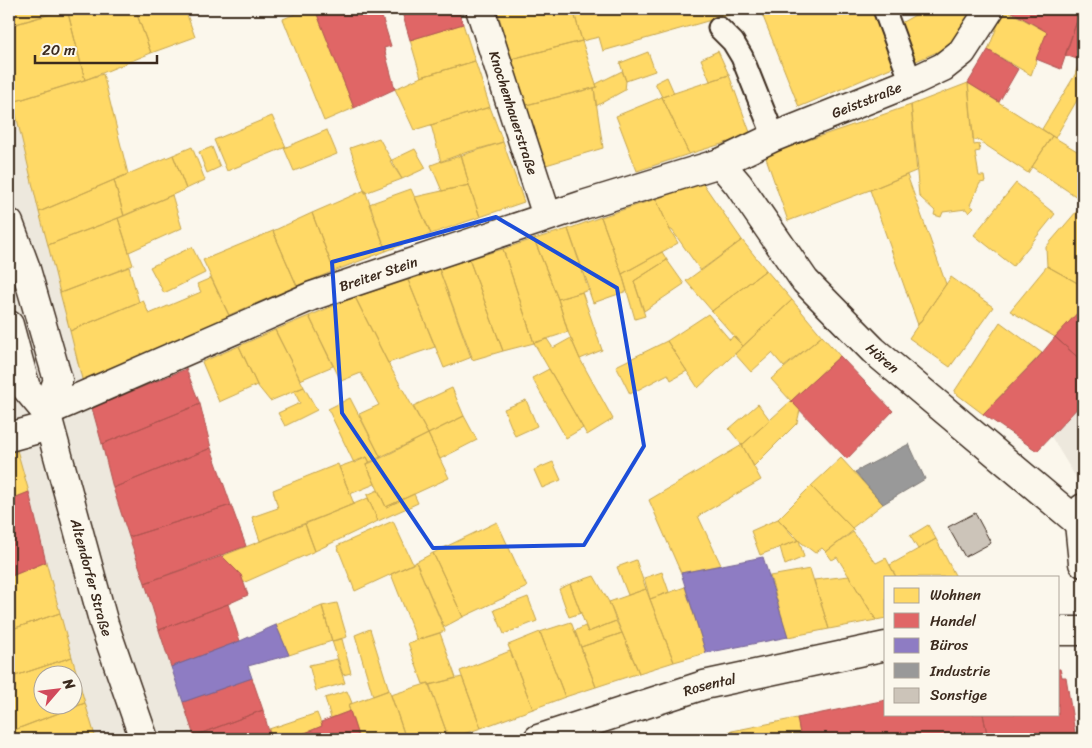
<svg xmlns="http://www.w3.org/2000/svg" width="1092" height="748" viewBox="0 0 1092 748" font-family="Sriracha,sans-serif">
	<rect width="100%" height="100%" fill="#fbf7ec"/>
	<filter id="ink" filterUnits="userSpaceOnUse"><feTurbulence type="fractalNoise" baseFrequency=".02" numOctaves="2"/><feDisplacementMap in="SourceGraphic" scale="10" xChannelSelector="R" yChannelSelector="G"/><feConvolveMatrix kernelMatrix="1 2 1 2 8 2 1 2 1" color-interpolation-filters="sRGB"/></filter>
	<g filter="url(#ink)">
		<path fill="#ede8dd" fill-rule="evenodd" d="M9 9H34L256 739H47L9 630ZM42 676H72V706H42Z
			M1083 353V489L1035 410Z"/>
		<path fill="#ffd966" stroke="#c4a450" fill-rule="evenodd" d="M9 9H69L9 26Z
			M67 9 85 80 13 102 9 85V26Z
			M67 9H135L151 53 85 80Z
			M135 9H185L195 37 151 53Z
			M307 9H315L354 108 324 121 283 19Z
			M497 9H573L582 41 511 59Z
			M573 9H731L732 14 603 51 599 37 582 41Z
			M760 9H872L895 66 799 107Z
			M926 9 929 10 931 9H978L953 45 916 61 899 24Z
			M1004 9 1047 32 1031 75 988 50Z
			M463 24 475 61 421 77 410 40Z
			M582 41 597 87 526 105 511 59Z
			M718 51 729 75 710 81 701 59Z
			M648 52 655 71 626 81 620 63Z
			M1080 59 1083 61V90L1055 138 1042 129 1075 75Z
			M475 61 490 107 414 130 395 89 421 77Z
			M622 71 626 81 625 90 596 106 594 88 597 87 596 84Z
			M103 74 128 174 39 212 13 102Z
			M729 75 751 135 689 154 662 97Z
			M667 77 674 93 662 97 655 83Z
			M968 83 974 145 979 144 980 151 975 152 979 176H984L985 182 980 183 970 205 974 208 969 213 966 209 943 212 941 217 934 215 935 211 919 196 911 105Z
			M968 83 1052 136 1028 173 978 140H973Z
			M594 88 603 148 546 165 526 105Z
			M662 97 689 154 637 171 616 116Z
			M911 105 918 170 870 190 788 221 765 155Z
			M490 107 503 142 441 162 431 125Z
			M272 116 286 147 227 171 214 140Z
			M327 130 337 154 294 171 284 148Z
			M1052 136 1077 151 1083 143V201L1032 167Z
			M379 138 402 179 365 193 350 148Z
			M503 142 524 202 480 217 469 185 461 154Z
			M192 147 205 180 186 189 173 155Z
			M212 147 220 167 207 173 199 152Z
			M415 149 426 168 402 179 390 161Z
			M461 154 469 185 442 191 431 165Z
			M173 155 186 189 124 216 114 180Z
			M907 175 946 284 918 325 870 190Z
			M114 180 124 216 48 245 39 212Z
			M702 182 742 240 701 271 672 230H670L656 199Z
			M1016 183 1055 214 1013 266 974 235Z
			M469 185 480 217 431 234 415 197Z
			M411 189 431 234 386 251 369 204Z
			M365 190 386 251 334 271 312 213Z
			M172 195 182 228 129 252 118 218Z
			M656 199 670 230 678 243 622 274 601 217Z
			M1083 204 1082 235 1083 286 1047 266 1046 247Z
			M312 213 334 271 297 286 273 231Z
			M601 217 622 274 627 291 593 303 568 229Z
			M118 218 133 265 60 293 48 245Z
			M568 229 590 290 558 299 534 239Z
			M273 231 297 286 229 315 203 260Z
			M534 239 558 299 568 332 534 343 503 249Z
			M742 240 766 270 712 311 686 281Z
			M192 247 205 273 164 293 150 267Z
			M503 249 534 343 503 351 469 259Z
			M662 252 667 260 634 281 645 316 635 319 622 274Z
			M469 259 503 351 472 360 439 269Z
			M667 260 684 284 644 311 634 281Z
			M1047 266 1083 286V307L1055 337 1010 311Z
			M129 267 139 302 70 331 60 293Z
			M439 269 472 357 444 368 408 280Z
			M766 270 792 300 743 346 712 311Z
			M951 277 993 307 950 367 909 338Z
			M211 278 232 322 83 383 70 331 143 300 149 314 201 292 197 284Z
			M408 280 435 347 388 363 355 297Z
			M582 292 602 350 580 359 568 332 558 299Z
			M355 297 388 363 428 434 381 458 359 414 379 405 361 373 341 381 309 316Z
			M792 300 822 336 784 367 772 353 751 372 735 354Z
			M708 314 730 340 733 336 743 346 698 388 667 341Z
			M309 316 333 366 300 380 275 330Z
			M1000 322 1042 353 983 414 954 392Z
			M275 330 304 387 270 401 257 385 239 346Z
			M822 336 840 356 791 401 771 379Z
			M571 338 580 359 613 419 587 435 534 343 547 339 553 348Z
			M667 341 687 371 671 380 668 374 630 394 616 366Z
			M239 346 257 385 219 402 202 362Z
			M549 369 583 428 566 438 532 378Z
			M304 387 317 410 285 426 278 413 300 403 294 391Z
			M452 388 464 416 428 434 413 406Z
			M350 398 381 458 370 463 367 457 354 463 328 409Z
			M526 400 537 426 515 436 504 409Z
			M791 401 800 410 797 423 754 466 742 445Z
			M758 404 770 420 742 445 729 429Z
			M464 416 477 440 440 459 428 434Z
			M428 434 449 478 386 507 366 464Z
			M15 443 29 492 9 500V446Z
			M742 445 761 480 698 516 721 565 681 573 649 500Z
			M367 457 370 463 366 464 375 484 350 494 339 467Z
			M841 458 883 504 852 528 811 486Z
			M553 462 561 480 542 488 534 470Z
			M338 464 354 504 260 541 252 517 278 508 273 490Z
			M811 486 854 530 826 552 822 548 815 553 794 537 778 519Z
			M378 490 386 507 414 494 418 503 378 521 367 495Z
			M368 498 378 521 315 551 305 524Z
			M778 519 799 540 760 555 751 531Z
			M393 521 413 564 355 591 337 546Z
			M497 522 527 587 463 617 433 553Z
			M305 524 315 551 243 583 241 575 222 556Z
			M928 525 936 539 918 549 910 536Z
			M853 532 876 563 886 558 896 577H886V618L876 620 837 557 832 560 826 552Z
			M936 539 956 577H896L890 565Z
			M799 540 804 557 785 565 780 547Z
			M433 553 463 617 444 627 416 562Z
			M636 560 646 589 628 595 617 567Z
			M46 562 60 613 9 630V577Z
			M416 562 445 631 417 640 391 574Z
			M810 569 829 629 788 637 770 576Z
			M662 572 669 592 650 599 644 578Z
			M594 576 609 602 616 621 588 632 570 584Z
			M849 576 876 620 829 629 814 580Z
			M570 584 581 613 569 617 559 589Z
			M685 587 706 653 674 662 650 599Z
			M646 589 674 662 639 673 609 602Z
			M528 597 537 621 504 634 494 610Z
			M337 603 347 637 332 641 322 606Z
			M322 606 332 641 289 655 276 625Z
			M60 613 72 657 9 678V630Z
			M616 621 622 633 581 647 575 631 585 626 588 632Z
			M571 622 596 687 565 697 540 632Z
			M370 629 389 690 373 696 355 635Z
			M540 632 565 697 533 709 508 645Z
			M440 633 456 678 429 685V683L423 684 408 643Z
			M622 633 639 673 596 687 581 647Z
			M342 639 351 673 343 675 332 641Z
			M510 651 533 709 481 728 460 671Z
			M72 657 85 703 9 732V678ZM42 676H72V706H42Z
			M337 659 345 683 316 691 309 665Z
			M462 677 481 728 449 739 429 685Z
			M429 683 449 739H406L391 695Z
			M389 690 406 739H359L348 705Z
			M347 691 352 703 348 705 350 711 331 718 325 698Z
			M85 703 96 739H9V732Z
			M317 713 322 726 298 736 299 739H271L269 729Z
			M797 718 801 739H735L732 731Z
			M732 731 735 739H708Z"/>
		<path fill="#e06666" stroke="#ae5450" d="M315 9H383L380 10 391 46 384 48 395 89 354 108Z
			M401 9H458L463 24 410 40Z
			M1007 9H1081L1061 69 1036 59 1047 32Z
			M1081 9H1083V61L1065 55Z
			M988 50 1018 69 999 102 968 83Z
			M1083 307V362L1055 337Z
			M1055 337 1083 362V402L1037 451 983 414 1038 358Z
			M840 356 893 411 847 459 791 401Z
			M186 369 200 404 102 444 92 408Z
			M200 404 211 448 113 488 102 444Z
			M211 448 231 505 129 537 113 488Z
			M29 492 46 562 9 577V500Z
			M231 505 246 546 145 583 129 537Z
			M222 556 241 575 248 595 228 604 159 630 145 583Z
			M228 604 240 641 171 667 159 630Z
			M1058 669H1060L1062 677H1066L1076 739H988L983 714H1058Z
			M252 678 263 710 194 736 183 702Z
			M886 700V714H983L988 739H801L797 718Z
			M263 710 271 739H195L194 736Z
			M350 711 359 739H299L298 736 322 726 321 722Z"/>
		<path fill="#8e7cc3" stroke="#756392" d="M763 557 788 637 706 653 681 573Z
			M276 625 289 655 248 666 252 678 183 702 171 667 240 641Z"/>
		<path fill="#999" stroke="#7d7874" d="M909 444 925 479 883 504 855 472Z"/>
		<path fill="#ccc4b9" stroke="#3b2a1e" d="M975 513 991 543 965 557 948 527Z"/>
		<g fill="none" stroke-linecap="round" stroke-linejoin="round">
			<defs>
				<path id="lane" d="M886 9H884L911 82
					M719 28 733 42 742 57 774 137"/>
				<g id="street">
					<path id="s1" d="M480 9 547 216"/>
					<path id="s2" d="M720 163 738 184 805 281 873 350 1079 523"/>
					<path id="s3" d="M46 412 312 296 583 205 720 163 774 137 911 82 943 67 962 52 990 9"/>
					<path d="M9 437 49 426"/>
					<path d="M1083 508 1079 523 1083 563"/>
					<path d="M1058 631H1083"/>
					<path id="s4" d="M538 739 704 685 886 646"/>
				</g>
				<g id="secondary">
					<path d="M9 223 25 266 58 380 46 412"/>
					<path id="s5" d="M9 325 26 388 46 412 104 624 144 739"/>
				</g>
			</defs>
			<use href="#lane" stroke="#3b2a1e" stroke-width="25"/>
			<use href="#street" stroke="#3b2a1e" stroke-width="31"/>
			<use href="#secondary" stroke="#3b2a1e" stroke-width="31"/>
			<use href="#lane" stroke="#fbf7ec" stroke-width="21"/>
			<use href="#street" stroke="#fbf7ec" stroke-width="28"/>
			<use href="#secondary" stroke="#fbf7ec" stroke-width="28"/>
		</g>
	</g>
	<path fill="none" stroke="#1d4ed8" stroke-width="4" stroke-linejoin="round" d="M496 217 617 288 644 446 584 545 433 548 342 413 332 262Z"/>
	<g text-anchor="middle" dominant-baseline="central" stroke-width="5" stroke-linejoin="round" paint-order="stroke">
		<g font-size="14" fill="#3b2a1e" stroke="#fbf7ec">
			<text stroke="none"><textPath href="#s3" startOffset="879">Geiststraße</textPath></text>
			<text stroke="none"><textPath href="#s1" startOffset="109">Knochenhauerstraße</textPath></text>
			<text stroke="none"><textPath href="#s3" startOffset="360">Breiter Stein</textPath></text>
			<text stroke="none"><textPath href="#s2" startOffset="255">Hören</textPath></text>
			<text stroke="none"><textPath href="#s5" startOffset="268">Altendorfer Straße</textPath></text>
			<text stroke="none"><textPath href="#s4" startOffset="180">Rosental</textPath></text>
		</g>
	</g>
	<rect width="1092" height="748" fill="none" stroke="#fbf7ec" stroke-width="30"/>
	<rect x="15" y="15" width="1062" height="718" fill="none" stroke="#3b2a1e" stroke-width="2" filter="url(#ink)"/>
	<rect x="884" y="576" width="175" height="140" fill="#fbf7ec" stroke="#aea59a"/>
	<rect x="894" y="588" width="25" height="15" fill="#ffd966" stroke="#aea59a"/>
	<text x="930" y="600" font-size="15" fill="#3b2a1e">Wohnen</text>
	<rect x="894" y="613" width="25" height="15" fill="#e06666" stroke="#aea59a"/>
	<text x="930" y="626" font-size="15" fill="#3b2a1e">Handel</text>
	<rect x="894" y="638" width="25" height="15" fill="#8e7cc3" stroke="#aea59a"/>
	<text x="930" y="650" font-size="15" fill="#3b2a1e">Büros</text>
	<rect x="894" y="663" width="25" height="15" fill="#999999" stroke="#aea59a"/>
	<text x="930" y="676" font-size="15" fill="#3b2a1e">Industrie</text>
	<rect x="894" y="688" width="25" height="15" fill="#ccc4b9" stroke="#aea59a"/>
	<text x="930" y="700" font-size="15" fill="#3b2a1e">Sonstige</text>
	<g transform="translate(58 690) rotate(62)"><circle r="24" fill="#fbf7ec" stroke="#aea59a"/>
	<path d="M0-4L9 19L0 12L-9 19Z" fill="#d1495b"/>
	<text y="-8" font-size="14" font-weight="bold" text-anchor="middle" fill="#3b2a1e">N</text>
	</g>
	<path d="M35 55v8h122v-8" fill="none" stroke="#3b2a1e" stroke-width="2.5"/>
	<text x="42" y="55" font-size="15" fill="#3b2a1e" stroke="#fbf7ec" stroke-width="4" paint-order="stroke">20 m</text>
</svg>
